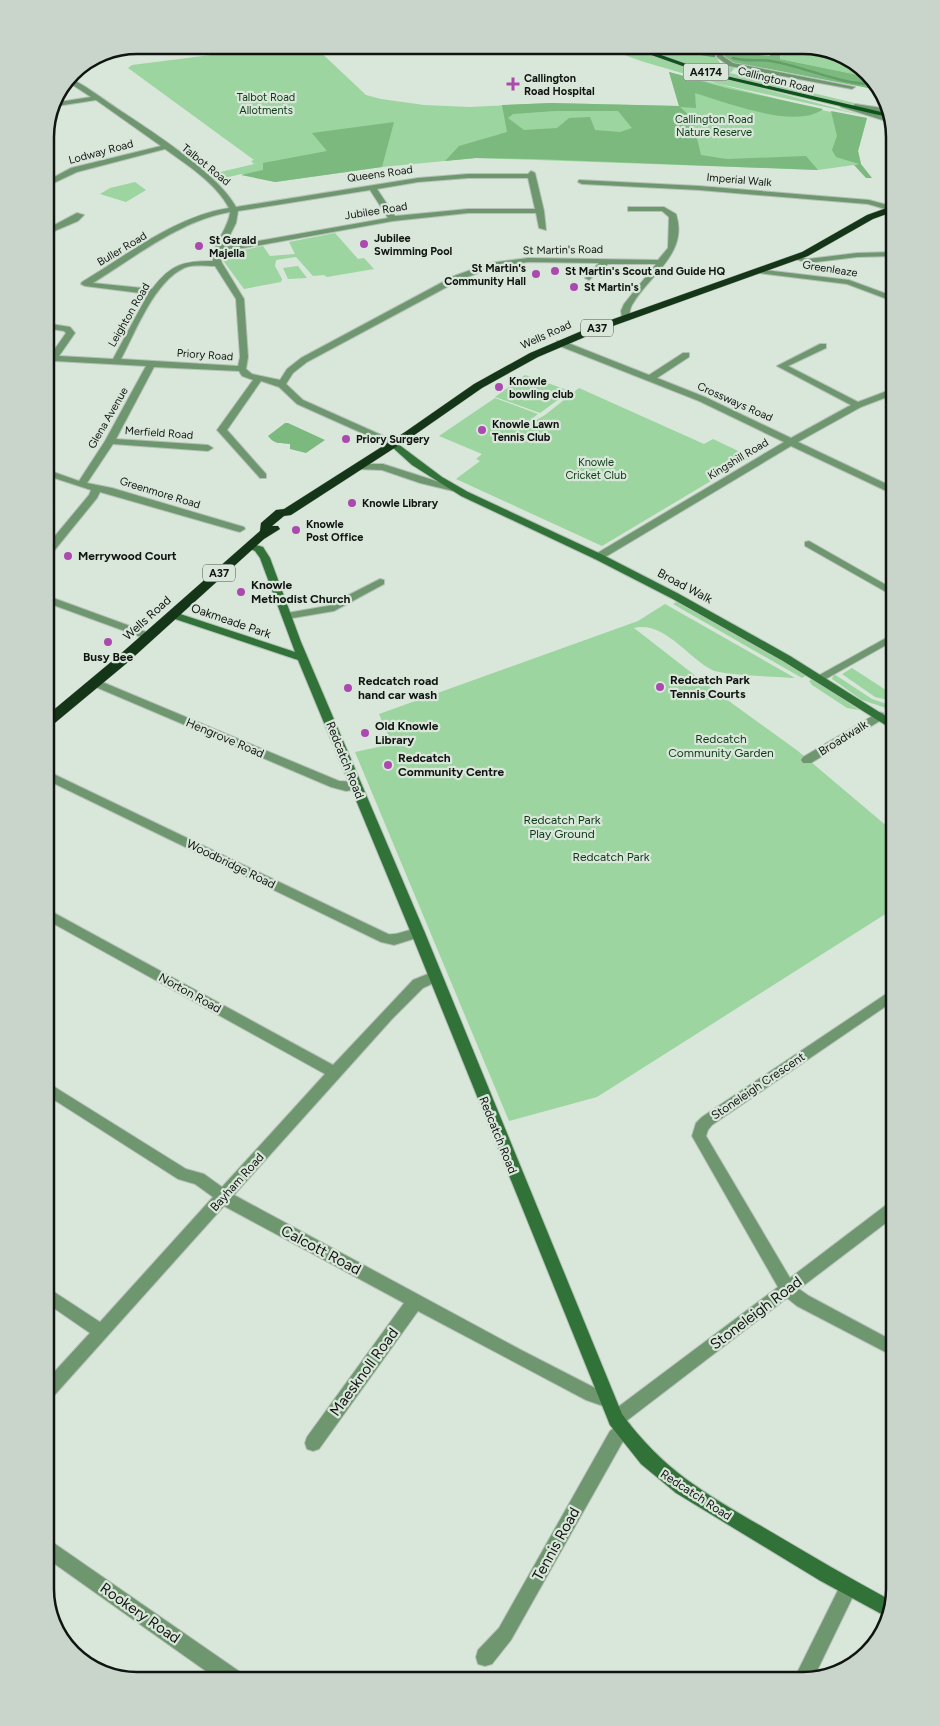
<svg xmlns="http://www.w3.org/2000/svg" width="940" height="1726" viewBox="0 0 940 1726" font-family="Figtree,sans-serif">
	<rect width="100%" height="100%" fill="#d9e6da"/>
	<path fill="#9cd59f" d="M290 45H313L366 95 381 99 424 105 470 107 551 103 679 106 669 72 826 111 867 118 858 151 861 164 818 170 476 158 382 167 275 182 241 174 217 180 212 174 254 164 251 161 254 160 128 68 132 65Z
		M597 45H621L708 74 862 115 719 84 641 61Z
		M785 45H809L854 61 868 77 780 59Z
		M663 48 714 53 720 63 735 68 730 73 863 105H851C785 90 717 77 653 53Z
		M135 182 146 190 126 202 100 194 110 188Z
		M335 233 358 259 364 258 374 269 327 277 324 275 313 276 296 257 276 260 275 266 282 279 281 282 244 289 222 259 224 254 263 246 270 256 295 254 289 242Z
		M298 266 307 278 288 279 283 268Z
		M525 375 570 391 540 413 495 397Z
		M579 388 704 444 713 439 751 457 602 546 456 479 480 461 476 459 482 454 439 436 495 398 538 414 514 433 545 415Z
		M678 601 807 675 802 678 673 604Z
		M665 604 795 678C781 677 721 675 712 670 687 657 664 621 634 628L715 691 798 751 895 833V908L597 1097 509 1121 355 752 392 744 379 714 638 621Z
		M852 668 895 696 888 700 875 697 842 674Z
		M834 674 872 699 893 706 889 709 862 700 832 679Z
		M813 679 859 710 847 708 812 685 809 681Z"/>
	<path fill="#7bb97e" fill-rule="evenodd" d="M777 51 781 52 780 59 868 77 876 87 873 89 764 68 736 65 724 56 725 52 769 56Z
		M669 72 726 88 823 109C796 130 725 102 695 93L696 108 680 107 692 118 701 155 727 159 806 156 818 170 536 159 476 158 445 161 459 146 507 132 502 105 551 103 679 106ZM555 111H618L632 128 620 132 595 130 590 117 569 118 557 128 524 130 508 118 513 114Z
		M831 111 867 118 858 151 861 164 872 178H866L854 165 859 164 836 157 832 150 837 136Z
		M394 122 382 167 275 182 241 175 263 170V163L327 151 312 133Z
		M285 423H288L325 440 306 453 290 449V444C281 443 275 445 268 436Z"/>
	<g fill="none" stroke-linecap="round" stroke-linejoin="round">
		<path stroke="#63a067" stroke-width="2.5" d="M647 45 714 56
			M733 58C748 62 758 59 771 61 806 67 838 84 873 84"/>
		<defs>
			<path id="street" d="M716 45H722L723 56 733 63 855 87 852 89 729 66 717 57Z
				M134 46 131 48 127 47Z
				M69 78C85 85 100 97 115 107 148 129 218 173 236 207L418 178 468 174H528L531 171 535 173 544 211 546 230 539 228 536 213H468L393 221 222 252 220 257 222 263 244 299 248 357 246 369 252 374 280 380 287 369 301 358 454 276 490 263 528 258 658 260 668 248 669 217 662 211H628V207H664L676 214C689 254 649 275 632 305 629 310 630 315 629 320L622 318 621 311 624 304 656 264H608L589 280 585 278 599 263 528 262 494 267 460 280 307 362 293 373 286 384 303 400 397 442V446H391L297 404 279 387 261 381 227 430 266 474V478H260L217 430 253 380 242 376 239 371 154 367 116 439 208 445 213 448 208 451 113 444 87 483 112 488 244 527 245 529 240 532 236 531 100 492 97 498 49 557 45 558V548L89 495 91 490 45 475V469L79 481 105 441 146 366 55 361 48 371 45 372V363L66 333 64 331 45 328V323L70 327 75 333 59 356 113 359 148 294 85 286 81 284 82 282C127 255 176 216 229 208 216 183 187 165 165 149L77 172 45 187V182L71 168 161 146 96 100 57 106 59 102 91 97 68 82ZM468 178H528L535 209H468L395 216 377 189 418 182ZM370 190 388 218 224 247 236 223 238 211ZM230 212C229 228 210 248 213 261 183 261 171 264 152 289L93 283C135 257 181 220 230 212ZM215 266 236 299 240 357 238 366 121 359C136 331 154 282 184 268 193 264 205 266 215 266Z
				M843 104 852 107 855 104 889 109 890 113 858 109 891 119 892 123 841 107 840 106Z
				M579 180 699 186 869 200 895 207V210L892 211 868 204 699 190 582 184 578 182Z
				M77 213 84 215 78 221 45 235V230Z
				M895 252V256L857 257 808 263 792 258 796 256 808 259 857 253Z
				M756 269 849 280 895 297V302L847 284 759 273 755 271Z
				M557 341H563L649 375 683 353H689V357L657 378 705 397 791 438 851 405 777 366 820 344H826V348L788 366 858 402 895 388V394L861 407 798 442 895 488V495L791 446 602 559H594V555L784 442 699 401 557 345Z
				M358 464H383L458 488 453 491 420 483 382 470 355 469 353 467Z
				M809 541 895 590V597L805 546V542Z
				M380 579 384 580V584L334 611 287 619 282 616 287 613 327 606Z
				M45 595 152 634 153 636 152 638H144L45 602Z
				M895 633V640L824 680H816L814 678Z
				M95 679 339 781 356 782 362 786 360 789 346 791 331 787 91 685 89 683 91 681Z
				M879 712 883 713 885 716 883 719 811 763H803L801 760 803 757Z
				M45 770 388 934C400 936 411 926 423 930L425 933 423 936 394 945 381 942 45 779Z
				M45 908 333 1065 413 980 435 971 440 972 442 976 440 980 423 988 392 1019 234 1195 521 1350 595 1388 612 1394 614 1399 612 1404 606 1407 586 1400 418 1311 319 1449 313 1451 307 1449 305 1443 307 1437 404 1303 224 1206 51 1399 45 1402V1382L90 1333 45 1302V1286L100 1322 213 1197 195 1184 178 1179 45 1094V1081L186 1169 204 1174 222 1187 325 1074 45 919Z
				M895 988V1000L712 1125 708 1130 706 1136 790 1278 890 1202 895 1201V1216L799 1289 809 1296 895 1342V1357L797 1306 787 1298 625 1422 630 1424 632 1430 630 1436 622 1443 511 1640 492 1664 485 1666 478 1664 476 1657 478 1650 499 1628 610 1431 615 1427 610 1425 608 1419 610 1413 778 1287 692 1136 696 1123 702 1117Z
				M45 1537 243 1674 245 1681H220L45 1557Z
				M848 1579 854 1582 857 1588 813 1679 793 1681 842 1582Z"/>
			<path id="secondary" d="M394 441 442 477 468 492 603 555 679 594 790 656 895 722V731L783 661 671 598 595 559 461 496 412 465 391 446V442Z
				M249 543 263 547 270 558 301 642 425 933 622 1414C666 1474 710 1496 773 1533 812 1556 851 1579 892 1601L887 1617 819 1580 676 1493 641 1464 610 1425 411 933 298 660 169 617 168 615 173 612 177 613 295 652 260 558 255 551 244 546Z"/>
			<path id="primary" d="M623 45H633L709 72 890 114 891 118 705 74Z"/>
			<path id="highway" d="M895 205V211L873 219 808 256 599 331 538 357 482 388 413 436 291 515 284 516 272 526H278L280 529 264 539 127 663 50 727 45 728V717L117 657 260 531 261 523 276 510 284 509 405 432 474 384 530 353 591 327 802 252 867 215Z"/>
		</defs>
		<use href="#street" stroke="#b5c0b6" stroke-width="2"/>
		<use href="#secondary" stroke="#b5c0b6" stroke-width="2"/>
		<use href="#primary" stroke="#b5c0b6" stroke-width="2"/>
		<use href="#highway" stroke="#b5c0b6" stroke-width="1"/>
		<use href="#street" fill="#6e9770" fill-rule="evenodd"/>
		<use href="#secondary" fill="#307238" fill-rule="evenodd"/>
		<use href="#primary" fill="#0b541a" fill-rule="evenodd"/>
		<use href="#highway" fill="#143517" fill-rule="evenodd"/>
	</g>
	<g fill="#ab49af" stroke="#d9e6da" stroke-width="2">
		<path d="M510.5 76.5h5v5h5v5h-5v5h-5v-5h-5v-5h5z"/>
		<circle cx="364" cy="244" r="5"/>
		<circle cx="199" cy="246" r="5"/>
		<circle cx="555" cy="271" r="5"/>
		<circle cx="536" cy="274" r="5"/>
		<circle cx="574" cy="287" r="5"/>
		<circle cx="499" cy="387" r="5"/>
		<circle cx="482" cy="430" r="5"/>
		<circle cx="346" cy="439" r="5"/>
		<circle cx="352" cy="503" r="5"/>
		<circle cx="296" cy="530" r="5"/>
		<circle cx="68" cy="556" r="5"/>
		<circle cx="241" cy="592" r="5"/>
		<circle cx="108" cy="642" r="5"/>
		<circle cx="660" cy="687" r="5"/>
		<circle cx="348" cy="688" r="5"/>
		<circle cx="365" cy="733" r="5"/>
		<circle cx="388" cy="765" r="5"/>
	</g>
	<g text-anchor="middle" dominant-baseline="central" stroke-width="4.5" stroke-linejoin="round" paint-order="stroke">
		<g fill="#d9e6da" stroke="#4d544d" stroke-width="1">
			<rect x="683.5" y="63.5" width="45" height="17" rx="4"/>
			<rect x="581" y="319.5" width="32" height="17" rx="4"/>
			<rect x="203" y="564.5" width="32" height="17" rx="4"/>
		</g>
		<g font-size="11" font-weight="bold" fill="#111511">
			<text x="706" y="72">A4174</text>
			<text x="597" y="328">A37</text>
			<text x="219" y="573">A37</text>
		</g>
		<g font-size="11" font-weight="bold" fill="#111511" stroke="#d9e6da" text-anchor="start">
			<text x="524" y="78">Callington<tspan x="524" dy="13">Road Hospital</tspan></text>
			<text x="374" y="238">Jubilee<tspan x="374" dy="13">Swimming Pool</tspan></text>
			<text x="209" y="240">St Gerald<tspan x="209" dy="13">Majella</tspan></text>
			<text x="526" y="268" text-anchor="end">St Martin's<tspan x="526" dy="13">Community Hall</tspan></text>
			<text x="565" y="271">St Martin's Scout and Guide HQ</text>
			<text x="584" y="287">St Martin's</text>
			<text x="509" y="381">Knowle<tspan x="509" dy="13">bowling club</tspan></text>
			<text x="492" y="424">Knowle Lawn<tspan x="492" dy="13">Tennis Club</tspan></text>
			<text x="356" y="439">Priory Surgery</text>
			<text x="362" y="503">Knowle Library</text>
			<text x="306" y="524">Knowle<tspan x="306" dy="13">Post Office</tspan></text>
		</g>
		<g font-size="11" fill="#111511" stroke="#d9e6da">
			<text transform="translate(776 80) rotate(14)">Callington Road</text>
			<text transform="translate(101 152) rotate(-15)">Lodway Road</text>
			<text transform="translate(206 165) rotate(39)">Talbot Road</text>
			<text transform="translate(380 174) rotate(-8)">Queens Road</text>
			<text transform="translate(739 180) rotate(5)">Imperial Walk</text>
			<text transform="translate(376 211) rotate(-9)">Jubilee Road</text>
			<text transform="translate(122 249) rotate(-31)">Buller Road</text>
			<text transform="translate(563 250) rotate(-1)">St Martin's Road</text>
			<text transform="translate(830 269) rotate(9)">Greenleaze</text>
			<text transform="translate(129 315) rotate(-60)">Leighton Road</text>
			<text transform="translate(546 335) rotate(-24)">Wells Road</text>
			<text transform="translate(205 355) rotate(4)">Priory Road</text>
			<text transform="translate(735 402) rotate(24)">Crossways Road</text>
			<text transform="translate(108 418) rotate(-60)">Glena Avenue</text>
			<text transform="translate(159 433) rotate(4)">Merfield Road</text>
			<text transform="translate(738 459) rotate(-31)">Kingshill Road</text>
			<text transform="translate(160 493) rotate(17)">Greenmore Road</text>
		</g>
		<g font-size="11" fill="#0c3a14" stroke="#d9e6da">
			<text x="266" y="97">Talbot Road<tspan x="266" dy="13">Allotments</tspan></text>
			<text x="714" y="119">Callington Road<tspan x="714" dy="13">Nature Reserve</tspan></text>
			<text x="596" y="462">Knowle<tspan x="596" dy="13">Cricket Club</tspan></text>
		</g>
		<g font-size="12" font-weight="bold" fill="#111511" stroke="#d9e6da" text-anchor="start">
			<text x="78" y="556">Merrywood Court</text>
			<text x="251" y="585">Knowle<tspan x="251" dy="14">Methodist Church</tspan></text>
			<text x="108" y="657" text-anchor="middle">Busy Bee</text>
			<text x="670" y="680">Redcatch Park<tspan x="670" dy="14">Tennis Courts</tspan></text>
			<text x="358" y="681">Redcatch road<tspan x="358" dy="14">hand car wash</tspan></text>
			<text x="375" y="726">Old Knowle<tspan x="375" dy="14">Library</tspan></text>
			<text x="398" y="758">Redcatch<tspan x="398" dy="14">Community Centre</tspan></text>
		</g>
		<g font-size="12" fill="#111511" stroke="#d9e6da">
			<text transform="translate(685 586) rotate(28)">Broad Walk</text>
			<text transform="translate(147 618) rotate(-42)">Wells Road</text>
			<text transform="translate(231 621) rotate(19)">Oakmeade Park</text>
			<text transform="translate(225 738) rotate(23)">Hengrove Road</text>
			<text transform="translate(843 738) rotate(-32)">Broadwalk</text>
			<text transform="translate(345 760) rotate(68)">Redcatch Road</text>
			<text transform="translate(231 864) rotate(26)">Woodbridge Road</text>
			<text transform="translate(190 993) rotate(29)">Norton Road</text>
			<text transform="translate(758 1086) rotate(-34)">Stoneleigh Crescent</text>
			<text transform="translate(498 1135) rotate(68)">Redcatch Road</text>
			<text transform="translate(237 1182) rotate(-48)">Bayham Road</text>
			<text transform="translate(696 1495) rotate(33)">Redcatch Road</text>
		</g>
		<g font-size="12" fill="#0c3a14" stroke="#d9e6da">
			<text x="721" y="739">Redcatch<tspan x="721" dy="14">Community Garden</tspan></text>
			<text x="562" y="820">Redcatch Park<tspan x="562" dy="14">Play Ground</tspan></text>
			<text x="611" y="857">Redcatch Park</text>
		</g>
		<g font-size="15" fill="#111511" stroke="#d9e6da">
			<text transform="translate(321 1250) rotate(28)">Calcott Road</text>
			<text transform="translate(756 1313) rotate(-37)">Stoneleigh Road</text>
			<text transform="translate(364 1372) rotate(-54)">Maesknoll Road</text>
			<text transform="translate(556 1544) rotate(-61)">Tennis Road</text>
			<text transform="translate(140 1613) rotate(35)">Rookery Road</text>
		</g>
	</g>
	<path d="M0 0H940V1726H0ZM137 54H803A83 83 0 0 1 886 137V1589A83 83 0 0 1 803 1672H137A83 83 0 0 1 54 1589V137A83 83 0 0 1 137 54Z" fill="#c9d5ca" fill-rule="evenodd"/>
	<path fill="none" stroke="#111511" stroke-width="2.5" d="M137 54H803A83 83 0 0 1 886 137V1589A83 83 0 0 1 803 1672H137A83 83 0 0 1 54 1589V137A83 83 0 0 1 137 54Z"/>
</svg>
